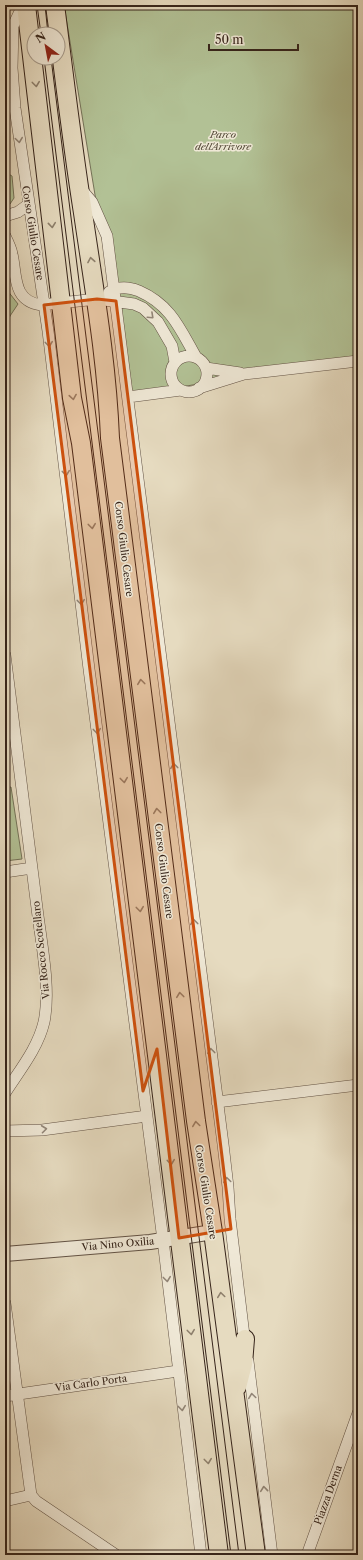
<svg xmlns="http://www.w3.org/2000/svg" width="363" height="1560" viewBox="0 0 363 1560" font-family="'Libre Caslon Text',serif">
	<rect width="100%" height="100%" fill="#e6dbc0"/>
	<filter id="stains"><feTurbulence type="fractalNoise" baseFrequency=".005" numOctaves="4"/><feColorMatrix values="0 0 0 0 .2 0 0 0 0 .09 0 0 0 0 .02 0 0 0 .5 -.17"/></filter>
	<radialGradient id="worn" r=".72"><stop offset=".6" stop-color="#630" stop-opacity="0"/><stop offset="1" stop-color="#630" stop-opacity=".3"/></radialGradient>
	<path fill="#b2c195" stroke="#747258" d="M64 5H358V360L267 371 128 397Z
		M5 172 12 176 14 198 10 204 5 205Z
		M5 284 7 290 18 304 10 316 5 330Z
		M11 787 22 859 5 861V788Z"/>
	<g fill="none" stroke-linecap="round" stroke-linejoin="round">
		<defs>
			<path id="minor" d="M23 5 13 26 12 68 15 108 48 331 89 669 163 1240 201 1555
				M81 189 92 202 107 236 223 1144 228 1187 230 1219 245 1344
				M5 216 18 212 29 204
				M5 236C8 242 11 248 12 254 17 275 12 301 41 305L97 299 134 304 143 308 158 322 172 346 175 362
				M109 292C119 286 129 287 139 291 171 305 180 329 196 357
				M171 374a18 18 0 1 1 36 0a18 18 0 1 1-36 0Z
				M206 368 240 373
				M199 388 244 374 358 361
				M128 397 181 390
				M5 655C16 740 27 824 37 908 41 942 51 989 44 1022 38 1048 19 1071 5 1093
				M5 872 32 868
				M217 1102 358 1085
				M5 1131 42 1130 147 1116
				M5 1303 31 1495 36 1501 116 1555
				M248 1361 272 1555
				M5 1396 178 1371
				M5 1501 31 1495
				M307 1555 358 1413"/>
			<path id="tertiary" d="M5 1254 150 1242 213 1232"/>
			<path id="primary" d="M26 5 64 329 72 398 81 443 219 1555
				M55 5C64 74 72 144 83 213 94 288 107 362 110 438L196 1121 213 1232 256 1555
				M237 1387 243 1364 245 1339"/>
		</defs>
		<use href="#minor" stroke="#625244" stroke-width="12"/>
		<use href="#tertiary" stroke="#625244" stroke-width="16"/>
		<use href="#primary" stroke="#36241a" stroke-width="20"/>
		<use href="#minor" stroke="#efe8d6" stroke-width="11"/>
		<use href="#tertiary" stroke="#efe8d6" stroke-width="14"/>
		<use href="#primary" stroke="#e6dbc0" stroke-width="18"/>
		<path stroke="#36241a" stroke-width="1" d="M37 5 41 34
			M45 5 48 34
			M44 58 231 1555
			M51 58 239 1555"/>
	</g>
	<defs><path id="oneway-chevron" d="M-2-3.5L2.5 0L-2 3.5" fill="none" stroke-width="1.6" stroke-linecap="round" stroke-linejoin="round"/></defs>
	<g stroke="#8e806d">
		<use href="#oneway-chevron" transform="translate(36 84) rotate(83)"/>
		<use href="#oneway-chevron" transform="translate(52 225) rotate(84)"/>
		<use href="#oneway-chevron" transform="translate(91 260) rotate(-100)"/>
		<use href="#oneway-chevron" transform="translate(73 397) rotate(81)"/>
		<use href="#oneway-chevron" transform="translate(92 526) rotate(83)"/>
		<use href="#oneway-chevron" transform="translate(141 682) rotate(-97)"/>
		<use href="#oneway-chevron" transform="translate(124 780) rotate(83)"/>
		<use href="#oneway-chevron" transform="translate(157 811) rotate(-97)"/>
		<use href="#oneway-chevron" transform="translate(140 909) rotate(83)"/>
		<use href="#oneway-chevron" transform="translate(180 995) rotate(-97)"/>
		<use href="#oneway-chevron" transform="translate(196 1124) rotate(-98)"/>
		<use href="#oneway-chevron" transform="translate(171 1162) rotate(83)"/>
		<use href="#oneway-chevron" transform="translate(221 1295) rotate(-98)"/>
		<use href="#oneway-chevron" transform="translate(191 1332) rotate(83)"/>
		<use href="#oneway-chevron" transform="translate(208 1461) rotate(83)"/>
	</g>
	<g stroke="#928678">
		<use href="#oneway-chevron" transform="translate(19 140) rotate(82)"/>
		<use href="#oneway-chevron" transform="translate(151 316) rotate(43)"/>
		<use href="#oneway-chevron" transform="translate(49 344) rotate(83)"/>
		<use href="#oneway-chevron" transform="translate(66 473) rotate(83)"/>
		<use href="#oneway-chevron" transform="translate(81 602) rotate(83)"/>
		<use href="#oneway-chevron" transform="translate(97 731) rotate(83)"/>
		<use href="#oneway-chevron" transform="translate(174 766) rotate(-97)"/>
		<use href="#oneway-chevron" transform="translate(194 922) rotate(-97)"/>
		<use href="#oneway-chevron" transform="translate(211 1051) rotate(-97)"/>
		<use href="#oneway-chevron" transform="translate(44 1129) rotate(-7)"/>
		<use href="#oneway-chevron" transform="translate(227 1180) rotate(-98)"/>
		<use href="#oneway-chevron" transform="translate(167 1279) rotate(83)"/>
		<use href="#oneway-chevron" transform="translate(252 1396) rotate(-98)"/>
		<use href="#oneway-chevron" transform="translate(182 1408) rotate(83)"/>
		<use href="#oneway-chevron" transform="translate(264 1489) rotate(-96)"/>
	</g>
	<path fill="#cd510e" fill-opacity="0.2" stroke="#cd510e" stroke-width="3" stroke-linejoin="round" d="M97 299 116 301 231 1229 179 1238 157 1049 143 1091 44 305Z"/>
	<g text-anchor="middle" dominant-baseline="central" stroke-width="3" stroke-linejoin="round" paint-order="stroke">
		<g font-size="10" font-style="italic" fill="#554b39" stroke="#efe8d6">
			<text x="223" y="134">Parco<tspan x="223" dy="12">dell'Arrivore</tspan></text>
		</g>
		<g font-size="10" fill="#36241a" stroke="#efe8d6">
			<text transform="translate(33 233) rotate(81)">Corso Giulio Cesare</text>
			<text transform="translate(124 549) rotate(83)">Corso Giulio Cesare</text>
			<text transform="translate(164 871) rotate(83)">Corso Giulio Cesare</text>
			<text transform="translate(41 950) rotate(-96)">Via Rocco Scotellaro</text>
			<text transform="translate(206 1192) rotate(81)">Corso Giulio Cesare</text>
			<text transform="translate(118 1244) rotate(-5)">Via Nino Oxilia</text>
			<text transform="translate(91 1383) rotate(-8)">Via Carlo Porta</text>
			<text transform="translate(328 1495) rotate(-70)">Piazza Derna</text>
		</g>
	</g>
	<rect width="363" height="1560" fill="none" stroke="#e6dbc0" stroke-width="20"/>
	<rect x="6" y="6" width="351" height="1548" fill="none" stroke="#36241a" stroke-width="2"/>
	<rect x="10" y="10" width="343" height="1540" fill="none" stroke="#36241a"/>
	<g transform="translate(46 46) rotate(328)"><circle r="19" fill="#efe8d6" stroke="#a59a8b"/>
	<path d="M0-3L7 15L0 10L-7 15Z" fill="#8f2418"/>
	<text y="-6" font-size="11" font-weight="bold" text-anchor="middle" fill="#36241a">N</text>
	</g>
	<path d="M209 44v6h89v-6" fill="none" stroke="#36241a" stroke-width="2"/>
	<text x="215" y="44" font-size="12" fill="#36241a" stroke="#efe8d6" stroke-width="3" paint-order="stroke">50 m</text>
	<rect width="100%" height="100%" filter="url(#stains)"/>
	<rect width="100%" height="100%" fill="url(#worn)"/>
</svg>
